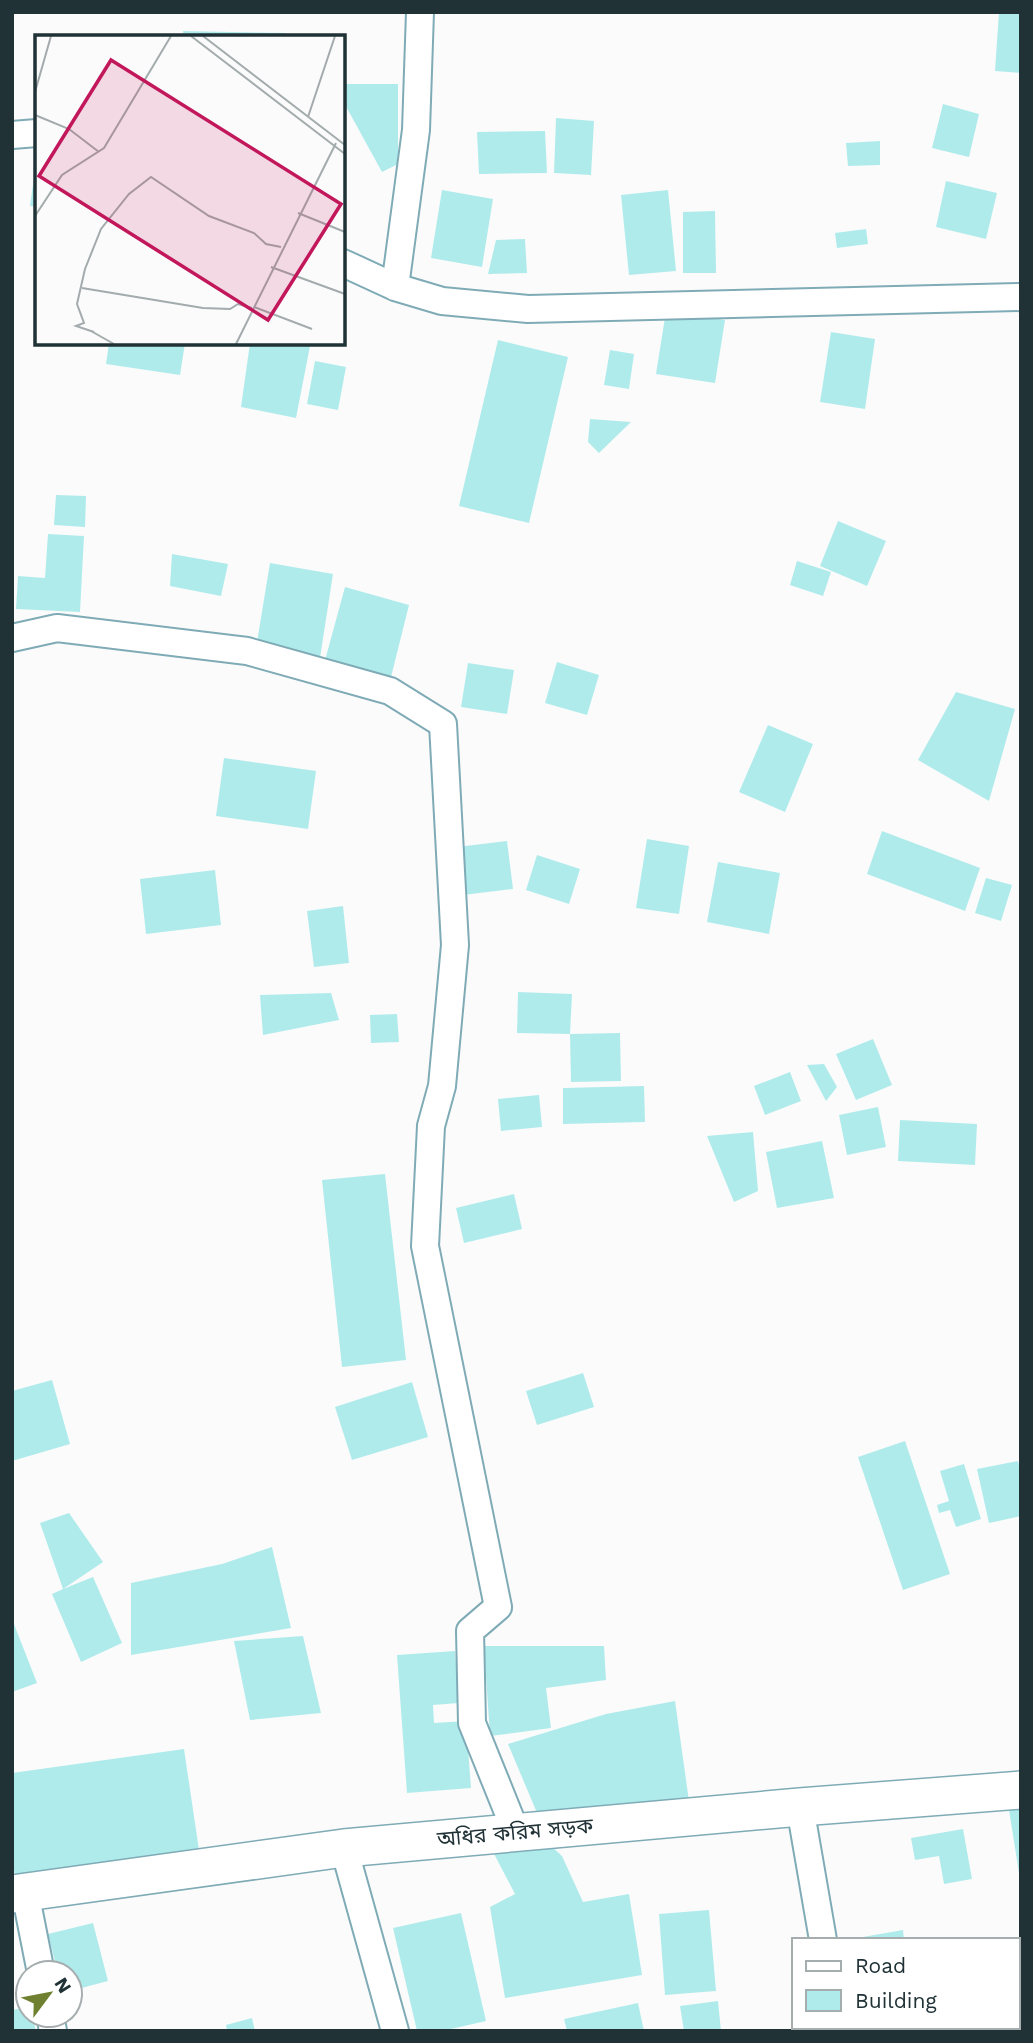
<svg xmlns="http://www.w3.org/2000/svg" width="1033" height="2043" viewBox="0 0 1033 2043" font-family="'Work Sans','Noto Sans Bengali',sans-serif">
	<rect width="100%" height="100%" fill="#fbfbfb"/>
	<path fill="#b0ebec" d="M999 12H1021V73L995 71Z
		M183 31 286 33V37H184Z
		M343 84H398V164L382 172 343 101Z
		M943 104 979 114 969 157 932 148Z
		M556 118 594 121 591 175 554 173Z
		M545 131 547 173 479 174 477 132Z
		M880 141V165L848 166 846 143Z
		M35 170H37V207L30 206Z
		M946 181 997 193 986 239 936 227Z
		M442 190 493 199 482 267 431 258Z
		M668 190 676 271 629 275 621 195Z
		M715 211 716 273H683V212Z
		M866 229 868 244 837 248 835 233Z
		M525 239 527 273 488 274 496 240Z
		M666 311 725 320 715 383 656 374Z
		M831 332 875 339 865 409 820 402Z
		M498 340 568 357 529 523 459 506Z
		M109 343H185L180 375 106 364Z
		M250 343 310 346 296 418 241 407Z
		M610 350 634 354 629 389 604 385Z
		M315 361 346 367 338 410 307 404Z
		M590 419 631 422 599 453 588 442Z
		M56 495 86 496 85 527 54 525Z
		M838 521 886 541 867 586 820 566Z
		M48 534 84 536 80 612 16 609 18 576 45 578Z
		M172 554 228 564 221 596 170 586Z
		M797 561 831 572 823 596 790 585Z
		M270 563 333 574 320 658 256 648Z
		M345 587 409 605 390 681 324 664Z
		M557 662 599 675 587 715 545 703Z
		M468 663 514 670 507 714 461 707Z
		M956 692 1015 709 989 801 918 760Z
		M768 725 813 744 785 812 739 792Z
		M224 758 316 771 308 829 216 816Z
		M882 831 980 868 965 911 867 874Z
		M647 839 689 846 679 914 636 908Z
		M507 841 513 889 463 895 457 847Z
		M537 855 580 869 569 904 526 890Z
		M718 862 780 873 769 934 707 922Z
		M215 870 221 925 146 934 140 879Z
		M986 878 1012 885 1001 921 975 913Z
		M343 906 349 963 314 967 307 911Z
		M518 992 572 994 570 1034 517 1033Z
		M331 993 339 1020 263 1035 260 995Z
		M397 1014 399 1042 371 1043 370 1015Z
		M620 1033 621 1081 571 1082 570 1034Z
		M873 1039 892 1085 856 1100 836 1054Z
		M824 1064 837 1087 826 1101 807 1065Z
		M790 1072 801 1101 765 1115 754 1086Z
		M644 1086 645 1122 563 1124V1088Z
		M539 1095 542 1127 501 1131 498 1099Z
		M878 1107 886 1147 847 1155 839 1115Z
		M900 1120 977 1124 975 1165 898 1161Z
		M753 1132 758 1191 734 1202 707 1136Z
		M822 1141 834 1198 777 1208 766 1152Z
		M385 1174 406 1360 342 1367 322 1180Z
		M514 1194 522 1229 464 1243 456 1208Z
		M583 1373 594 1407 537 1425 526 1391Z
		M52 1380 70 1444 12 1461V1391Z
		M412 1382 428 1437 352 1460 335 1407Z
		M905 1441 950 1574 903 1590 858 1457Z
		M1018 1461 1021 1476V1516L989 1523 977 1469Z
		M964 1464 981 1519 956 1527 950 1510 939 1513 937 1505 949 1501 940 1471Z
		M69 1513 103 1562 63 1589 93 1577 122 1643 81 1662 52 1594 63 1589 40 1523Z
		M272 1547 291 1628 131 1655V1583L222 1564Z
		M12 1619 37 1683 12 1692Z
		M303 1636 321 1713 250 1720 234 1641Z
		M484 1646H604L606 1680 546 1688 551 1728 490 1736Z
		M455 1651 459 1703 433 1705 434 1723 466 1721 471 1788 407 1793 397 1655Z
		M675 1701 689 1801 540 1820 508 1744 606 1714Z
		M184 1749 199 1850 15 1876 12 1856V1773Z
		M1021 1808V1873H1019L1009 1810Z
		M963 1829 972 1879 944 1884 939 1856 915 1860 911 1838Z
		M547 1842 562 1856 583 1902 629 1894 642 1975 505 1998 490 1907 515 1894 491 1848Z
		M709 1910 716 1991 665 1995 659 1914Z
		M461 1913 486 2021 442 2031H417L393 1928Z
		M93 1923 108 1981 70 1991V1973H58L48 1934Z
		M903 1930 904 1940H857V1938Z
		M718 2001 721 2031H684L680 2006Z
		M638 2003 644 2031H567L564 2019Z
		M28 2007V2015H32L36 2031H12V2010Z
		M252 2018 255 2031H227L226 2025Z"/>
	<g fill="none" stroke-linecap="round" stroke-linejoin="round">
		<defs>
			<path id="street" d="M12 135 37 133
				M343 263 395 287 442 301 528 309 1021 297
				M395 287 416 130 420 12
				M12 638 57 628 247 651 390 691 443 724 455 945 442 1086 431 1126 425 1246 498 1607 470 1631 472 1723 516 1832
				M800 1807 823 1940
				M344 1848 395 2031
				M25 1892 41 1973
				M50 2015 53 2031
				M838 2027 839 2031"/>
			<path id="secondary" d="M12 1894 344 1848 800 1807 1021 1790"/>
		</defs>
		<use href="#street" stroke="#7fabb6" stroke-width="30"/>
		<use href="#secondary" stroke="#7fabb6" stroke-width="40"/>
		<use href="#street" stroke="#fff" stroke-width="26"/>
		<use href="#secondary" stroke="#fff" stroke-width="37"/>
	</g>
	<g text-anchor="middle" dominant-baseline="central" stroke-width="7" stroke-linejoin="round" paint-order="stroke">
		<g font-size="21" fill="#203236" stroke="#fff">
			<text transform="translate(515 1832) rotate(-5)">অধির করিম সড়ক</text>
		</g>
	</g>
	<g transform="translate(35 35)">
		<rect width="310" height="310" fill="#fbfbfb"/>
		<path fill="none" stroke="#a3abac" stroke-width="2" d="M156 1 310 119M168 1 310 110M0 57 16 1M0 80 34 94 64 117M273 82 300 1M263 178 310 197M0 181 27 140 69 113 136 1M236 232 310 259M47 253 168 273 195 274 203 269 217 273M219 272 277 294M56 296 79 309M59 297 41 291 49 288 42 269 50 234 66 194 94 159 116 142 174 181 219 198 231 209 246 212M201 309 301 108"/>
		<path fill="#c2185b" fill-opacity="0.15" stroke="#c2185b" stroke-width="3.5" d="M76 25 306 169 233 285 4 141Z"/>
		<rect width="310" height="310" fill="none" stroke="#203236" stroke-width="3.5"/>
	</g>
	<rect width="1033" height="2043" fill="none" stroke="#203236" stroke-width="28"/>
	<rect x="792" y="1938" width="228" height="91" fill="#ffffff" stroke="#a6adaf" stroke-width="2"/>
	<rect x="806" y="1961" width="35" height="10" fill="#ffffff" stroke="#a6adaf" stroke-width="2"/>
	<text x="855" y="1973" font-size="21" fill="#203236">Road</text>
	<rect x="806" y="1990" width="35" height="21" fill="#b0ebec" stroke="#a6adaf" stroke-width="2"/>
	<text x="855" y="2008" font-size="21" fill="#203236">Building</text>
	<g transform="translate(49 1994) rotate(58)"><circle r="33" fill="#ffffff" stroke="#a6adaf" stroke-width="2"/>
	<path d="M0-5L12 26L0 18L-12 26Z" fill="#6f8030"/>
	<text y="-10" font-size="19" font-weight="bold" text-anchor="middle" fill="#203236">N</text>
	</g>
</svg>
